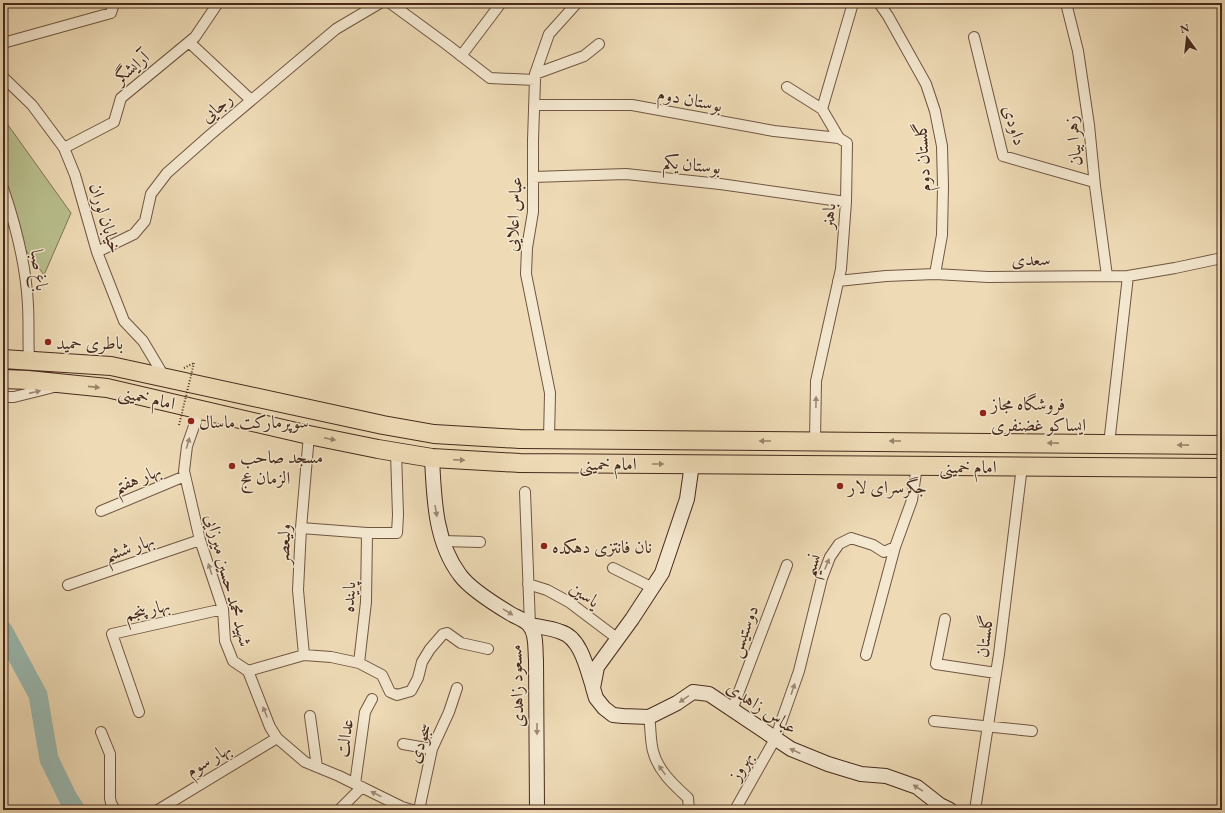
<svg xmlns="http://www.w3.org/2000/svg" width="1225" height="813" viewBox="0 0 1225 813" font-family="'EB Garamond',Amiri,serif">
	<rect width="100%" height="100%" fill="#eedbb6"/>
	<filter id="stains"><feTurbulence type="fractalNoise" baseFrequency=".005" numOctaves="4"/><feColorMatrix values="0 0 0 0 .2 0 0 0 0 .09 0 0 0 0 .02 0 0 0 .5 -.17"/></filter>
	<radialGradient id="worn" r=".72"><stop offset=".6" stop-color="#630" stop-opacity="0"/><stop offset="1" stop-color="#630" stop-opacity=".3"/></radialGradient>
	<path fill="#b9c08e" stroke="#807555" d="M3 118 71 213 44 275 3 219Z"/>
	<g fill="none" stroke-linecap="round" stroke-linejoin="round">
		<path stroke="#9abab3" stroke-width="19" d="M3 630 38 695 49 759 68 798 76 810"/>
		<defs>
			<path id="street" d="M390 3 446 44 490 78 535 80
				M879 3 888 16 926 84 935 111 942 146 943 186 942 235 935 274
				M1066 3 1078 51 1089 125 1095 186 1107 276
				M974 37 1003 156 1094 182
				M189 42 251 100
				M3 43 111 13 114 3
				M461 56 501 3
				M535 74 584 56 599 44
				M3 77 32 105 64 148 75 175 97 252 124 321 143 341 165 378
				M787 87 822 109
				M534 105H632L774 131 839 138
				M64 148 114 122 121 98 195 37 218 3
				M533 177 626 174 720 184 846 202
				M3 188C16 226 26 265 28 305 29 323 28 341 29 360
				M97 252 134 234 145 221 151 194 167 173 210 135 336 29 380 3
				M838 281 886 276 935 274 988 277 1128 276 1175 268 1222 258
				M3 397H14L54 387
				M200 409 187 446 184 471 200 540 223 609 225 641 233 661 248 671 270 727 277 738 305 762 339 776 402 807 412 810
				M549 439 550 393 526 274 527 248 533 212V140L535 80V74L549 34 577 3
				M815 441 816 381 841 269 846 202 847 143 839 138 822 109 853 3
				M1109 444 1128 276
				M525 492 530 625
				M101 511 185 476
				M301 528 367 533H397L398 515 396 452
				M442 541 480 542
				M613 568 653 588
				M528 584 547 590 569 602 618 639
				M68 585 200 540
				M945 619 936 664 996 673
				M304 655 298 590 301 528 309 435
				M866 655 895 547
				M359 663 366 602 367 533
				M248 671 304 655 331 657 359 663 382 675 390 692 397 695 411 691 418 678 422 662 430 649 443 634 447 633 461 643 488 649
				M732 710 787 565
				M139 712 112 634 223 609
				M310 716 317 767
				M649 717C651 728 650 740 653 751 658 771 674 785 688 798L689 810
				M934 721 1032 731
				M101 732 110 754V798L111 803 115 810
				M403 744 432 749
				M355 784 365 712 372 699
				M158 810 277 738
				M339 810 362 787
				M419 810 432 749 449 712 457 688
				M735 810 775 739 799 671 822 578 830 557 839 544 851 538 873 545 884 552 895 547 912 500 917 466
				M975 810 999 654 1022 466"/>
			<path id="secondary" d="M432 458C434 499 435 542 460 575 470 589 496 605 511 614 516 617 525 620 529 625 537 633 535 650 536 660L537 810
				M692 464 687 499 662 573 632 619 597 667 593 688 596 698 604 708 613 715 623 716 649 717 677 703 693 692 709 694 791 749 828 764 861 774 886 776 917 787 940 805 950 810
				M530 625C540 627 551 628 561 632 581 638 587 669 593 687"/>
			<path id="highway" d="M3 359 111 366 383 425 434 434 520 439 1222 445
				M3 379 28 380 107 388 309 435 378 449 432 458 520 463 1222 468"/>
		</defs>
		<use href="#street" stroke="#715642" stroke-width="12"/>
		<use href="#secondary" stroke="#472a1c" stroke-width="16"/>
		<use href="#highway" stroke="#472a1c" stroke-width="20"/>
		<path stroke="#472a1c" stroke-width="2" stroke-dasharray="1 2" stroke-linecap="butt" d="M184 368 194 363"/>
		<use href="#street" stroke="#f4e8d0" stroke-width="10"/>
		<use href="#secondary" stroke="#f4e8d0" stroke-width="14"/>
		<use href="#highway" stroke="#eedbb6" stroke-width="18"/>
		<path stroke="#472a1c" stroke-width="2" stroke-dasharray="1 2" stroke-linecap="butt" d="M179 425 194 363"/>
	</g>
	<defs><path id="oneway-solid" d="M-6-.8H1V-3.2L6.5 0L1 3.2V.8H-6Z"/></defs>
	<g fill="#9a8269">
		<use href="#oneway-solid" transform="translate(94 387) rotate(6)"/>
		<use href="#oneway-solid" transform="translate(330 439) rotate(12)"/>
		<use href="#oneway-solid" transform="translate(765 441) rotate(-180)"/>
		<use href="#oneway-solid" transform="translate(895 441) rotate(-180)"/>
		<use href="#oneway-solid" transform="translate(1053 443) rotate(-179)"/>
		<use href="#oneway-solid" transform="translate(1183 445) rotate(-179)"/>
		<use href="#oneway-solid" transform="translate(459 460) rotate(3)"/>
		<use href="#oneway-solid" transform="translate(658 464)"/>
	</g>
	<g fill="#9e8976">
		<use href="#oneway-solid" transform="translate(35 392) rotate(-13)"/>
		<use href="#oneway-solid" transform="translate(816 402) rotate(-89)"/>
		<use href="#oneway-solid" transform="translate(188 443) rotate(-74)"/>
		<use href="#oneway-solid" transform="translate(436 511) rotate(80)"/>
		<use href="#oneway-solid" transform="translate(827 564) rotate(-68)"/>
		<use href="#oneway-solid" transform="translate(210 569) rotate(-108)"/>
		<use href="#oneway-solid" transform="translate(508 612) rotate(32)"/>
		<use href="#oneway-solid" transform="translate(793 689) rotate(-71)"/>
		<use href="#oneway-solid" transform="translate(684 699) rotate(145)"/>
		<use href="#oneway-solid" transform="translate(265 712) rotate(-112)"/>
		<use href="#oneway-solid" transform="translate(537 729) rotate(90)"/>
		<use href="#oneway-solid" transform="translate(795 751) rotate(-156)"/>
		<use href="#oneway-solid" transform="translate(662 770) rotate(-126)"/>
		<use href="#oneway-solid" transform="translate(918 788) rotate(-148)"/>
		<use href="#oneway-solid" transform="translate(376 794) rotate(-154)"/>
	</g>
	<g fill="#8f2418" stroke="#f4e8d0" stroke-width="1.5">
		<circle cx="48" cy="342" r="4"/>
		<circle cx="983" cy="413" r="4"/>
		<circle cx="191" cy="421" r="4"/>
		<circle cx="232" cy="466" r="4"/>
		<circle cx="840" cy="486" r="4"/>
		<circle cx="544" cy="546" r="4"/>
	</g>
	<g text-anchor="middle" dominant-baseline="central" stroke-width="3" stroke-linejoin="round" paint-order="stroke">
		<g font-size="18" fill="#472a1c" stroke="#f4e8d0">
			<text transform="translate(131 67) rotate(-40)">آرایشگر</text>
			<text transform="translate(690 99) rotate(11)">بوستان دوم</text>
			<text transform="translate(216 107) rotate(-40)">رجایی</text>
			<text transform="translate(1015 125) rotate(73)">داودی</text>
			<text transform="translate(1073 141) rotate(-96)">زهرا بیان</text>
			<text transform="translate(922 157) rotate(-94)">گلستان دوم</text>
			<text transform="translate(692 164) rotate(6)">بوستان یکم</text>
			<text transform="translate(513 214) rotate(-86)">عباس اعلایی</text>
			<text transform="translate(828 216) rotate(-86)">باهنر</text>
			<text transform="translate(106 218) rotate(73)">خیابان لوران</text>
			<text transform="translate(1031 259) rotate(-1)">سعدی</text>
			<text transform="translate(40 270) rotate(82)">باغ صبا</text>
			<text transform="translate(147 397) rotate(13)">امام خمینی</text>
			<text x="608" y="463">امام خمینی</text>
			<text x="968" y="466">امام خمینی</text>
			<text transform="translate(137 478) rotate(-22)">بهار هفتم</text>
			<text transform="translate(283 544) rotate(-87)">ولیعصر</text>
			<text transform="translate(129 547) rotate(-19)">بهار ششم</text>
			<text transform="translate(811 565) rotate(-69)">نسیم</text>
			<text transform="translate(229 580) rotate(75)">شهید محمد حسین میرزایی</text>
			<text transform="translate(585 594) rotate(34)">یاسین</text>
			<text transform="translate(348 597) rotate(-87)">پاینده</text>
			<text transform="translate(147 609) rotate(-13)">بهار پنجم</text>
			<text transform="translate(743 631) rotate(-69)">دوستیس</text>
			<text transform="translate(984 636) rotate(-83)">گلستان</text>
			<text transform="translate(516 686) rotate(-92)">مسعود زاهدی</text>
			<text transform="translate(762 707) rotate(34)">عباس زاهدی</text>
			<text transform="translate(344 738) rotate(-82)">عدالت</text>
			<text transform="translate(419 743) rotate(-71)">سجودی</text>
			<text transform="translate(208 759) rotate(-31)">بهار سوم</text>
			<text transform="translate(740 766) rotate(-61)">بهروز</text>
		</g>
		<g font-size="18" fill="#472a1c" stroke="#f4e8d0" text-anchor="start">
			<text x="56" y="342">باطری حمید</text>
			<text x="991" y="403">فروشگاه مجاز<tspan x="991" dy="21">ایساکو غضنفری</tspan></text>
			<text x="199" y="421">سوپرمارکت ماسال</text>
			<text x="240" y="456">مسجد صاحب<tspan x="240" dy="21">الزمان عج</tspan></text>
			<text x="848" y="486">جگرسرای لار</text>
			<text x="552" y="546">نان فانتزی دهکده</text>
		</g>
	</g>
	<rect width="1225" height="813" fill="none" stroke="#eedbb6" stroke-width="16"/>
	<rect x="4" y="4" width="1217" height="805" fill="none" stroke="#472a1c" stroke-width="2"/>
	<rect x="8" y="8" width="1209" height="797" fill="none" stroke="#472a1c"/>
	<g transform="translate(1187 38) rotate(345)" stroke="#f4e8d0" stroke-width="3" paint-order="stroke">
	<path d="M0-3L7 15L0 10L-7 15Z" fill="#472a1c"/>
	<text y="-6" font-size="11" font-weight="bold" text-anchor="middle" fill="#472a1c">N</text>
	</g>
	<rect width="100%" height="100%" filter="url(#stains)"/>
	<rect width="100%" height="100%" fill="url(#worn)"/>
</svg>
